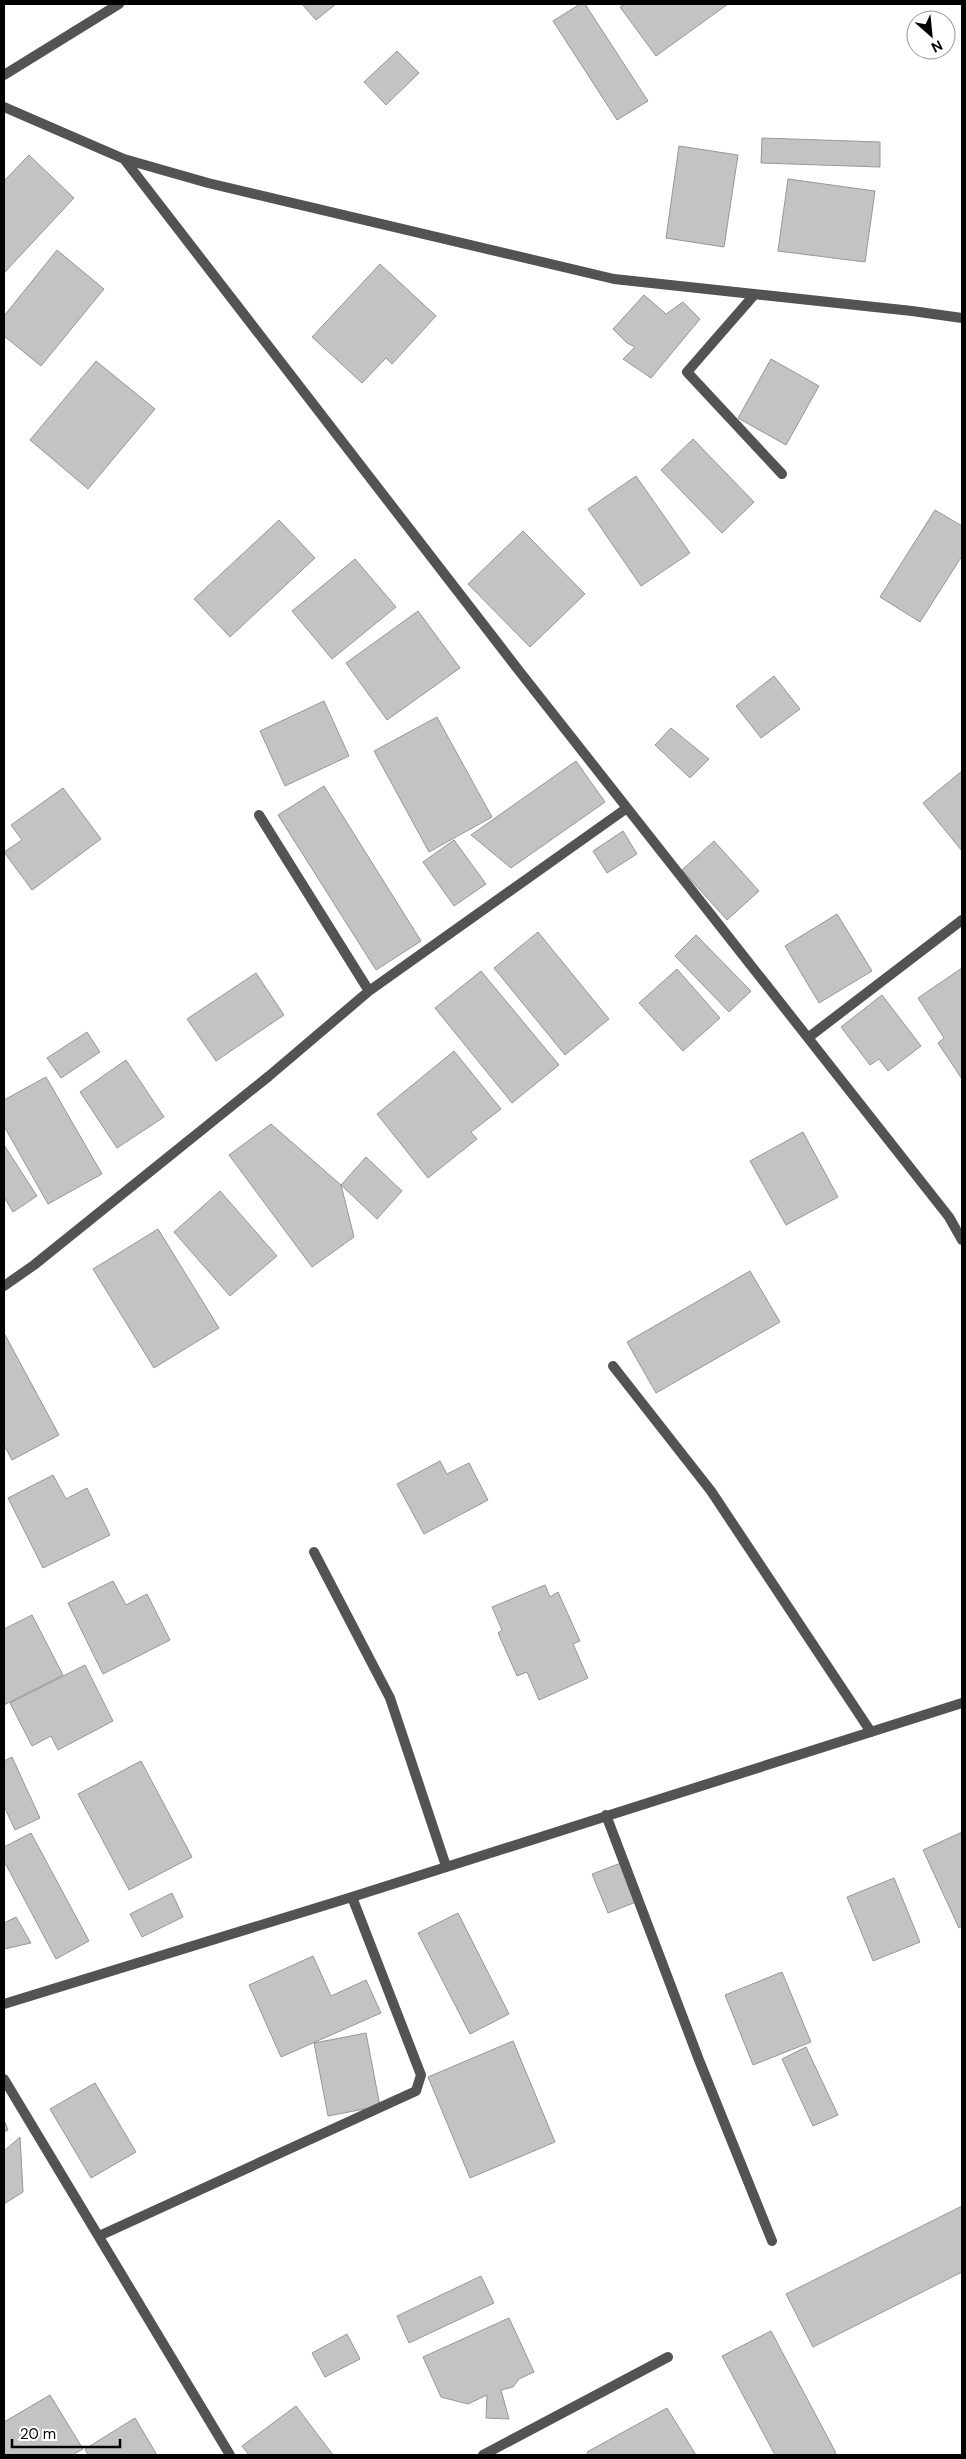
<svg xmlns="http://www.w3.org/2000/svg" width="966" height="2459" viewBox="0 0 966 2459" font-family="'DM Sans',sans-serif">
	<rect width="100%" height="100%" fill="#fff"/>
	<path fill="#c3c3c3" stroke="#979797" d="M302 4H336L316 20Z
		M580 4H585L648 101 617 120 553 21Z
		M626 4H728L656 56 620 7Z
		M397 51 419 73 386 105 364 82Z
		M762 138 880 142V167L761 163Z
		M679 146 738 155 724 247 666 238Z
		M29 155 74 198 4 273V181Z
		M788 179 875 191 865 262 778 251Z
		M57 250 104 289 41 366 4 336V316Z
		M380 264 436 316 392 364 386 358 362 383 312 337Z
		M644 295 666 314 683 302 700 319 651 378 623 359 635 347 627 343 613 329Z
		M771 359 819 386 786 445 738 418Z
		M96 361 155 409 88 489 30 440Z
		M693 439 754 502 722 533 661 470Z
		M636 476 690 553 641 586 588 509Z
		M935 510 962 526V556L920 622 880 597Z
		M279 520 315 558 230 637 194 599Z
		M523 531 585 594 530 647 468 584Z
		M355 559 396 607 332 659 292 611Z
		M418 611 460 668 387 720 346 663Z
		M774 676 800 709 761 738 736 706Z
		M324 701 349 756 285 786 260 731Z
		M437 717 492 817 429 852 374 751Z
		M671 728 709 759 690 778 655 745Z
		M576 761 605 802 511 868 471 835Z
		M962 771V851L923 803Z
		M324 786 421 941 376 970 278 815Z
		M63 788 101 839 32 890 4 852 22 840 11 825Z
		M623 831 637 854 607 873 593 851Z
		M454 840 486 884 454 906 423 862Z
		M714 841 759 891 727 920 682 870Z
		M837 914 872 971 819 1003 785 946Z
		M538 932 609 1019 565 1055 494 968Z
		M696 935 751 991 729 1012 675 956Z
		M962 968V1079L938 1043 944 1038 918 998Z
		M677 969 720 1018 683 1051 639 1003Z
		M481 971 559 1065 512 1103 435 1008Z
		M256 973 284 1015 216 1061 187 1019Z
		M882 995 921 1046 888 1071 879 1059 870 1065 841 1027Z
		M87 1032 100 1052 61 1078 47 1058Z
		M454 1051 501 1109 471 1132 477 1139 428 1178 377 1114Z
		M126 1060 164 1117 117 1148 80 1092Z
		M46 1077 102 1174 48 1204 4 1126V1100Z
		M271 1124 341 1185 354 1237 312 1267 229 1155Z
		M803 1132 838 1197 786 1225 750 1161Z
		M4 1145 37 1196 13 1212 4 1197Z
		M366 1157 402 1191 377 1219 341 1185Z
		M220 1191 277 1256 230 1296 174 1232Z
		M158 1229 219 1328 154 1368 93 1269Z
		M750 1271 780 1322 656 1393 627 1342Z
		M4 1333 59 1435 12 1460 4 1445Z
		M440 1461 447 1474 469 1463 488 1500 424 1534 397 1484Z
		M53 1475 66 1499 87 1488 110 1535 43 1568 8 1498Z
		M113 1581 126 1605 147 1594 170 1640 103 1674 68 1603Z
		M545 1585 550 1597 558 1592 580 1641 573 1644 588 1678 539 1700 527 1672 517 1676 498 1633 502 1630 492 1607Z
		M32 1615 63 1675 4 1705V1629Z
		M85 1665 113 1721 58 1750 51 1736 32 1746 10 1703Z
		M12 1757 40 1818 15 1830 4 1806V1761Z
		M141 1761 192 1857 129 1890 78 1794Z
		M962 1832V1926L959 1928 923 1850Z
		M31 1833 89 1941 56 1959 4 1861V1847Z
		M621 1863 636 1902 608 1913 592 1874Z
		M894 1878 920 1942 873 1961 847 1897Z
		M172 1893 183 1917 142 1937 130 1914Z
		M458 1913 509 2014 470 2034 418 1933Z
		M16 1917 31 1943 4 1949V1923Z
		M313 1956 331 1996 366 1980 381 2013 281 2057 249 1985Z
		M782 1972 811 2042 753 2065 725 1995Z
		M366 2033 380 2106 328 2116 314 2043Z
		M513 2041 555 2142 470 2178 428 2077Z
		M806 2047 838 2115 813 2126 782 2059Z
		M95 2083 136 2152 91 2178 50 2109Z
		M4 2120 8 2130 4 2132Z
		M20 2137 23 2192 4 2204V2151Z
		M962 2206V2272L813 2347 786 2294Z
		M481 2276 494 2303 409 2343 397 2316Z
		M509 2318 534 2372 519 2379 513 2387 501 2390 509 2419 486 2418 487 2395 468 2404 441 2397 423 2357Z
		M771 2331 836 2453 832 2455H775L722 2356Z
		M347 2334 360 2359 325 2377 312 2353Z
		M50 2395 83 2449 72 2455H4V2422Z
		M296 2406 333 2455H249L242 2446Z
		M667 2408 696 2455H588L587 2452Z
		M135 2418 157 2455H88L85 2449Z"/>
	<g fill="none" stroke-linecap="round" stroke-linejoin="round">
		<path stroke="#535353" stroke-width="10" d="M4 75 119 4
			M4 107 124 159 208 183 614 279 912 311 962 318
			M124 159 520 672 949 1217 962 1240
			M755 294 687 372 782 474
			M259 815 369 991
			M809 1037 962 920
			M4 1286 34 1265 269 1076 369 991 627 808
			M613 1366 711 1491 871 1732
			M314 1552 390 1698 446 1866
			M606 1815 699 2060 772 2241
			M4 2004 352 1897 962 1703
			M4 2079 230 2455
			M99 2236 416 2091 421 2075 352 1897
			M483 2455 668 2357"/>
	</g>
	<rect width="966" height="2459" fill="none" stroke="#000000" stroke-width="10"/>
	<g transform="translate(931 35) rotate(153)"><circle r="24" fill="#ffffff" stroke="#999999"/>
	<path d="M0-4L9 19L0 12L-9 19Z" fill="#000000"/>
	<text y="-8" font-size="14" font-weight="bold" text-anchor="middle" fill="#000000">N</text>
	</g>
	<path d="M12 2439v8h108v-8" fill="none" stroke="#000000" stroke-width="2.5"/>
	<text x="20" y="2439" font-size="15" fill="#000000" stroke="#ffffff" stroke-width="4" paint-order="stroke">20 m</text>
</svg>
